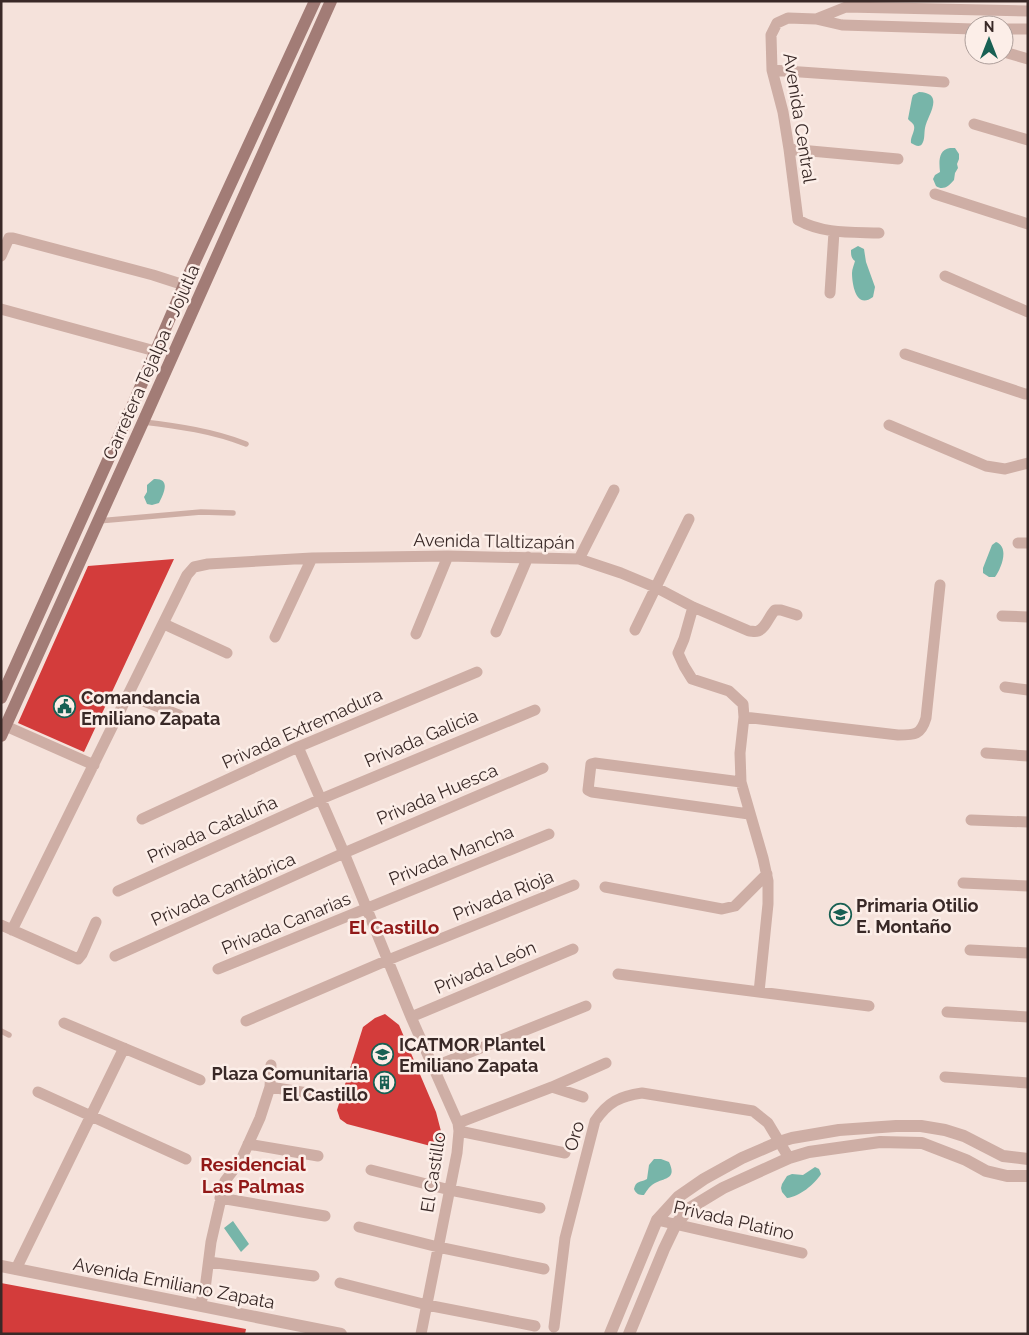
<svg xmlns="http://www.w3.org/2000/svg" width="1029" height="1335" viewBox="0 0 1029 1335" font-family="Raleway,sans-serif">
	<rect width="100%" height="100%" fill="#f5e2db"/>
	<path fill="#77b5a9" d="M919 92C946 93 927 116 925 128 924 133 925 140 922 144 919 148 915 145 911 143 910 136 917 129 913 124 912 122 909 121 908 119L912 98 913 95Z
		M950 148H955L959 154V159L957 164 958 168 955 173 954 180C949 186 943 191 936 186L933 179 935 175 940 172C939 162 938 150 950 148Z
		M858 246 864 249 866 262 875 287 873 297C856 310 852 284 852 273 852 269 854 265 855 261 851 258 851 255 851 250Z
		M154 479C172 478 163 495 159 503L152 505 147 504 144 497 147 492V485Z
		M996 542C1010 547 1001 569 995 577H989L983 573V568L992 545Z
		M654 1159H661L669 1162C678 1181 662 1177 652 1185 649 1187 646 1192 644 1195 639 1195 636 1194 634 1189 636 1180 640 1183 647 1179L649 1165Z
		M815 1167 819 1169 821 1174C815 1184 799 1197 787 1198L782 1192 781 1188 782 1184 787 1176 792 1174 803 1175Z
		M233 1221 249 1244 241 1252 224 1228Z"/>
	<path fill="#d33c3b" d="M174 559 84 752 18 723 88 566Z
		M385 1014 399 1025 436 1112 443 1139 442 1149 347 1124 340 1119 337 1110 363 1027 375 1018Z
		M1 1283 246 1329 245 1334H1Z"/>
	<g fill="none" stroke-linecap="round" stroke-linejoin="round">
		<path stroke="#ceaea5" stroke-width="5.5" d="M143 422C178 426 213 431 246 444
			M98 521 201 512 233 513
			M1 1031 9 1035"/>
		<path stroke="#ceaea5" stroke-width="11" d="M816 19 846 7 1028 11
			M1004 29H1028
			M1004 52 1028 59
			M772 70 944 82
			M974 124 1028 140
			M789 149 898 159
			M935 194 1028 224
			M879 233C851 232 823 234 798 220L789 149 783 112 772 70 771 35 777 23 788 18 816 19 842 25 974 29
			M1 256 9 238H13L153 275 184 285
			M945 276 1028 312
			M830 293 834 232
			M1 309 155 351
			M905 354 1025 394H1028
			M889 425 986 466 1005 469 1028 463
			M1018 543H1028
			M579 559 614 490
			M693 607 684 639 678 653 684 666 692 679 729 691 743 704 744 717 740 753 741 782 763 858 768 881V904L759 992
			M1002 616 1028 617
			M164 624 227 653
			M635 630 689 519
			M496 632 528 557
			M416 634 448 556
			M275 637 312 558
			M1005 687 1028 690
			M128 695 179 715
			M744 717 898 735C915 735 921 735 926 718L940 585
			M1 724 94 765
			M298 747 344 853 411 1017 458 1123 459 1131 457 1153 421 1334
			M986 753 1028 756
			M741 782 595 763 591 764 588 790 592 792 749 814
			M142 819 298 747 477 672
			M971 820 1028 822
			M963 883 1028 886
			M605 887 722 909 735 906 767 874
			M118 891 321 799 535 710
			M1 925 78 959 82 954 96 922
			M12 930 187 575 194 567 208 564 312 558 448 556 579 559 621 573 657 588 693 607 749 631C752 631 755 632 758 631 766 628 769 616 775 610H781L797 615
			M970 950 1028 953
			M115 956 344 853 543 768
			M218 969 549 834
			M618 974 869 1006
			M947 1012 1028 1017
			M411 1017 573 949
			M246 1021 388 960 574 885
			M64 1023 200 1080
			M433 1067 586 1006
			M945 1077 1028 1083
			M270 1087 314 1094
			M552 1087 583 1097
			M38 1092 186 1159
			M458 1123 552 1087 606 1063
			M459 1131 565 1153
			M248 1144 318 1156
			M371 1170 450 1190 540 1208
			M220 1198 325 1216
			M657 1220 802 1253
			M359 1227 438 1247 544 1269
			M209 1262 314 1276
			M16 1269 124 1048
			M340 1283 427 1305 535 1326
			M200 1305 205 1289 211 1242 225 1181 241 1160 260 1118 270 1087 271 1065
			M554 1327 565 1238 595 1121C608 1102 620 1096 642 1093L753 1111 768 1123 789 1158"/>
		<path stroke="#ceaea5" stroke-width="12" d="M1 1266 341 1334
			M610 1334 657 1220 678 1197 704 1179 742 1158 779 1142 792 1138 839 1130 896 1126H921L945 1130 964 1136 1003 1156 1028 1159
			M629 1334 664 1249 676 1224 690 1208 723 1188 789 1158 809 1152 880 1142 922 1143 966 1160 986 1171 1007 1176H1028"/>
		<path stroke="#a27c76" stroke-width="12" d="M1 698 131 409 184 285 315 1
			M1 736 143 422 331 1"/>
	</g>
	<defs>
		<symbol id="civic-ring" viewBox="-11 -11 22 22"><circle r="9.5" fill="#fceee8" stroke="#186053" stroke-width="1.5"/><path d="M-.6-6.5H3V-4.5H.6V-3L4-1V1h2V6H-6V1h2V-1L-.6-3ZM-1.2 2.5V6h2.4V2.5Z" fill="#186053"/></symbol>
		<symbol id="school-ring" viewBox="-11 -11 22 22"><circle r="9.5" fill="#fceee8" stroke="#186053" stroke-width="1.5"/><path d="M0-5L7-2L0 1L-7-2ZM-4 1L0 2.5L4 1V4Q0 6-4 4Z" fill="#186053"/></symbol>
		<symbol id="university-ring" viewBox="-11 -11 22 22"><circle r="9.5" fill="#fceee8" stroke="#186053" stroke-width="1.5"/><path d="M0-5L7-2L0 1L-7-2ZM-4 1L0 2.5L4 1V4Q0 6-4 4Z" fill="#186053"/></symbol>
		<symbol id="building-ring" viewBox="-11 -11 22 22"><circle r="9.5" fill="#fceee8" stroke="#186053" stroke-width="1.5"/><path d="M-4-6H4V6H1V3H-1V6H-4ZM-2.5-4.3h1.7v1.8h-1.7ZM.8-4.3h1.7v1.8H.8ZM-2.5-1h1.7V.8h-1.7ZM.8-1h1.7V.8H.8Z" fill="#186053"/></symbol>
	</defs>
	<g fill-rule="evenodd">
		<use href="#civic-ring" x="52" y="694" width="25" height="25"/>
		<use href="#school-ring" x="828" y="902" width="25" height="25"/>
		<use href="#university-ring" x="370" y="1042" width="25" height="25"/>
		<use href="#building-ring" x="372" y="1070" width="25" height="25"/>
	</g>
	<g text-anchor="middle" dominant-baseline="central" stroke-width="5" stroke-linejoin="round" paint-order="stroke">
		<g font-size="18" fill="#392927" stroke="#fceee8">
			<text transform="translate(800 118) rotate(81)">Avenida Central</text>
			<text transform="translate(151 362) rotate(-66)">Carretera Tejalpa - Jojutla</text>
			<text transform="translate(494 541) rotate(1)">Avenida Tlaltizapán</text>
			<text transform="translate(302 728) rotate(-24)">Privada Extremadura</text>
			<text transform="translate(421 738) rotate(-23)">Privada Galicia</text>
			<text transform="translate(437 794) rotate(-23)">Privada Huesca</text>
			<text transform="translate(212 829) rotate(-24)">Privada Cataluña</text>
			<text transform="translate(451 855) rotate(-22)">Privada Mancha</text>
			<text transform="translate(223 889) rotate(-24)">Privada Cantábrica</text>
			<text transform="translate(503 895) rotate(-22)">Privada Rioja</text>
			<text transform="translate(286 923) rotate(-22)">Privada Canarias</text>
			<text transform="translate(485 967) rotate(-23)">Privada León</text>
			<text transform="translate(574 1136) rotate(-74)">Oro</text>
			<text transform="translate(433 1172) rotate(-81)">El Castillo</text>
			<text transform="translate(734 1220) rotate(13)">Privada Platino</text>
			<text transform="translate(174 1283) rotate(11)">Avenida Emiliano Zapata</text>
		</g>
		<g font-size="18" font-weight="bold" fill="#392927" stroke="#fceee8" text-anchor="start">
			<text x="81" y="697">Comandancia<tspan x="81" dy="21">Emiliano Zapata</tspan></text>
			<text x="856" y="905">Primaria Otilio<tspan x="856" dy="21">E. Montaño</tspan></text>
			<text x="399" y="1044">ICATMOR Plantel<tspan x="399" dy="21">Emiliano Zapata</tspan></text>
			<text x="368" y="1073" text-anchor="end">Plaza Comunitaria<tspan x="368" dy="21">El Castillo</tspan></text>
		</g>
		<g font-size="19" font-weight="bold" fill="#911817" stroke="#fceee8">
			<text x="394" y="927">El Castillo</text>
			<text x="253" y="1164">Residencial<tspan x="253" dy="22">Las Palmas</tspan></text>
		</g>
	</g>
	<rect width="1029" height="1335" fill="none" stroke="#392927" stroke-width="5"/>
	<g transform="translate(989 40)"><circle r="24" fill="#fceee8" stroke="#ae9f9b"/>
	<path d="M0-4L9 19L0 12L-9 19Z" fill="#186053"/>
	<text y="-8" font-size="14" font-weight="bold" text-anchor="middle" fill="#392927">N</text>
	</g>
</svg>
